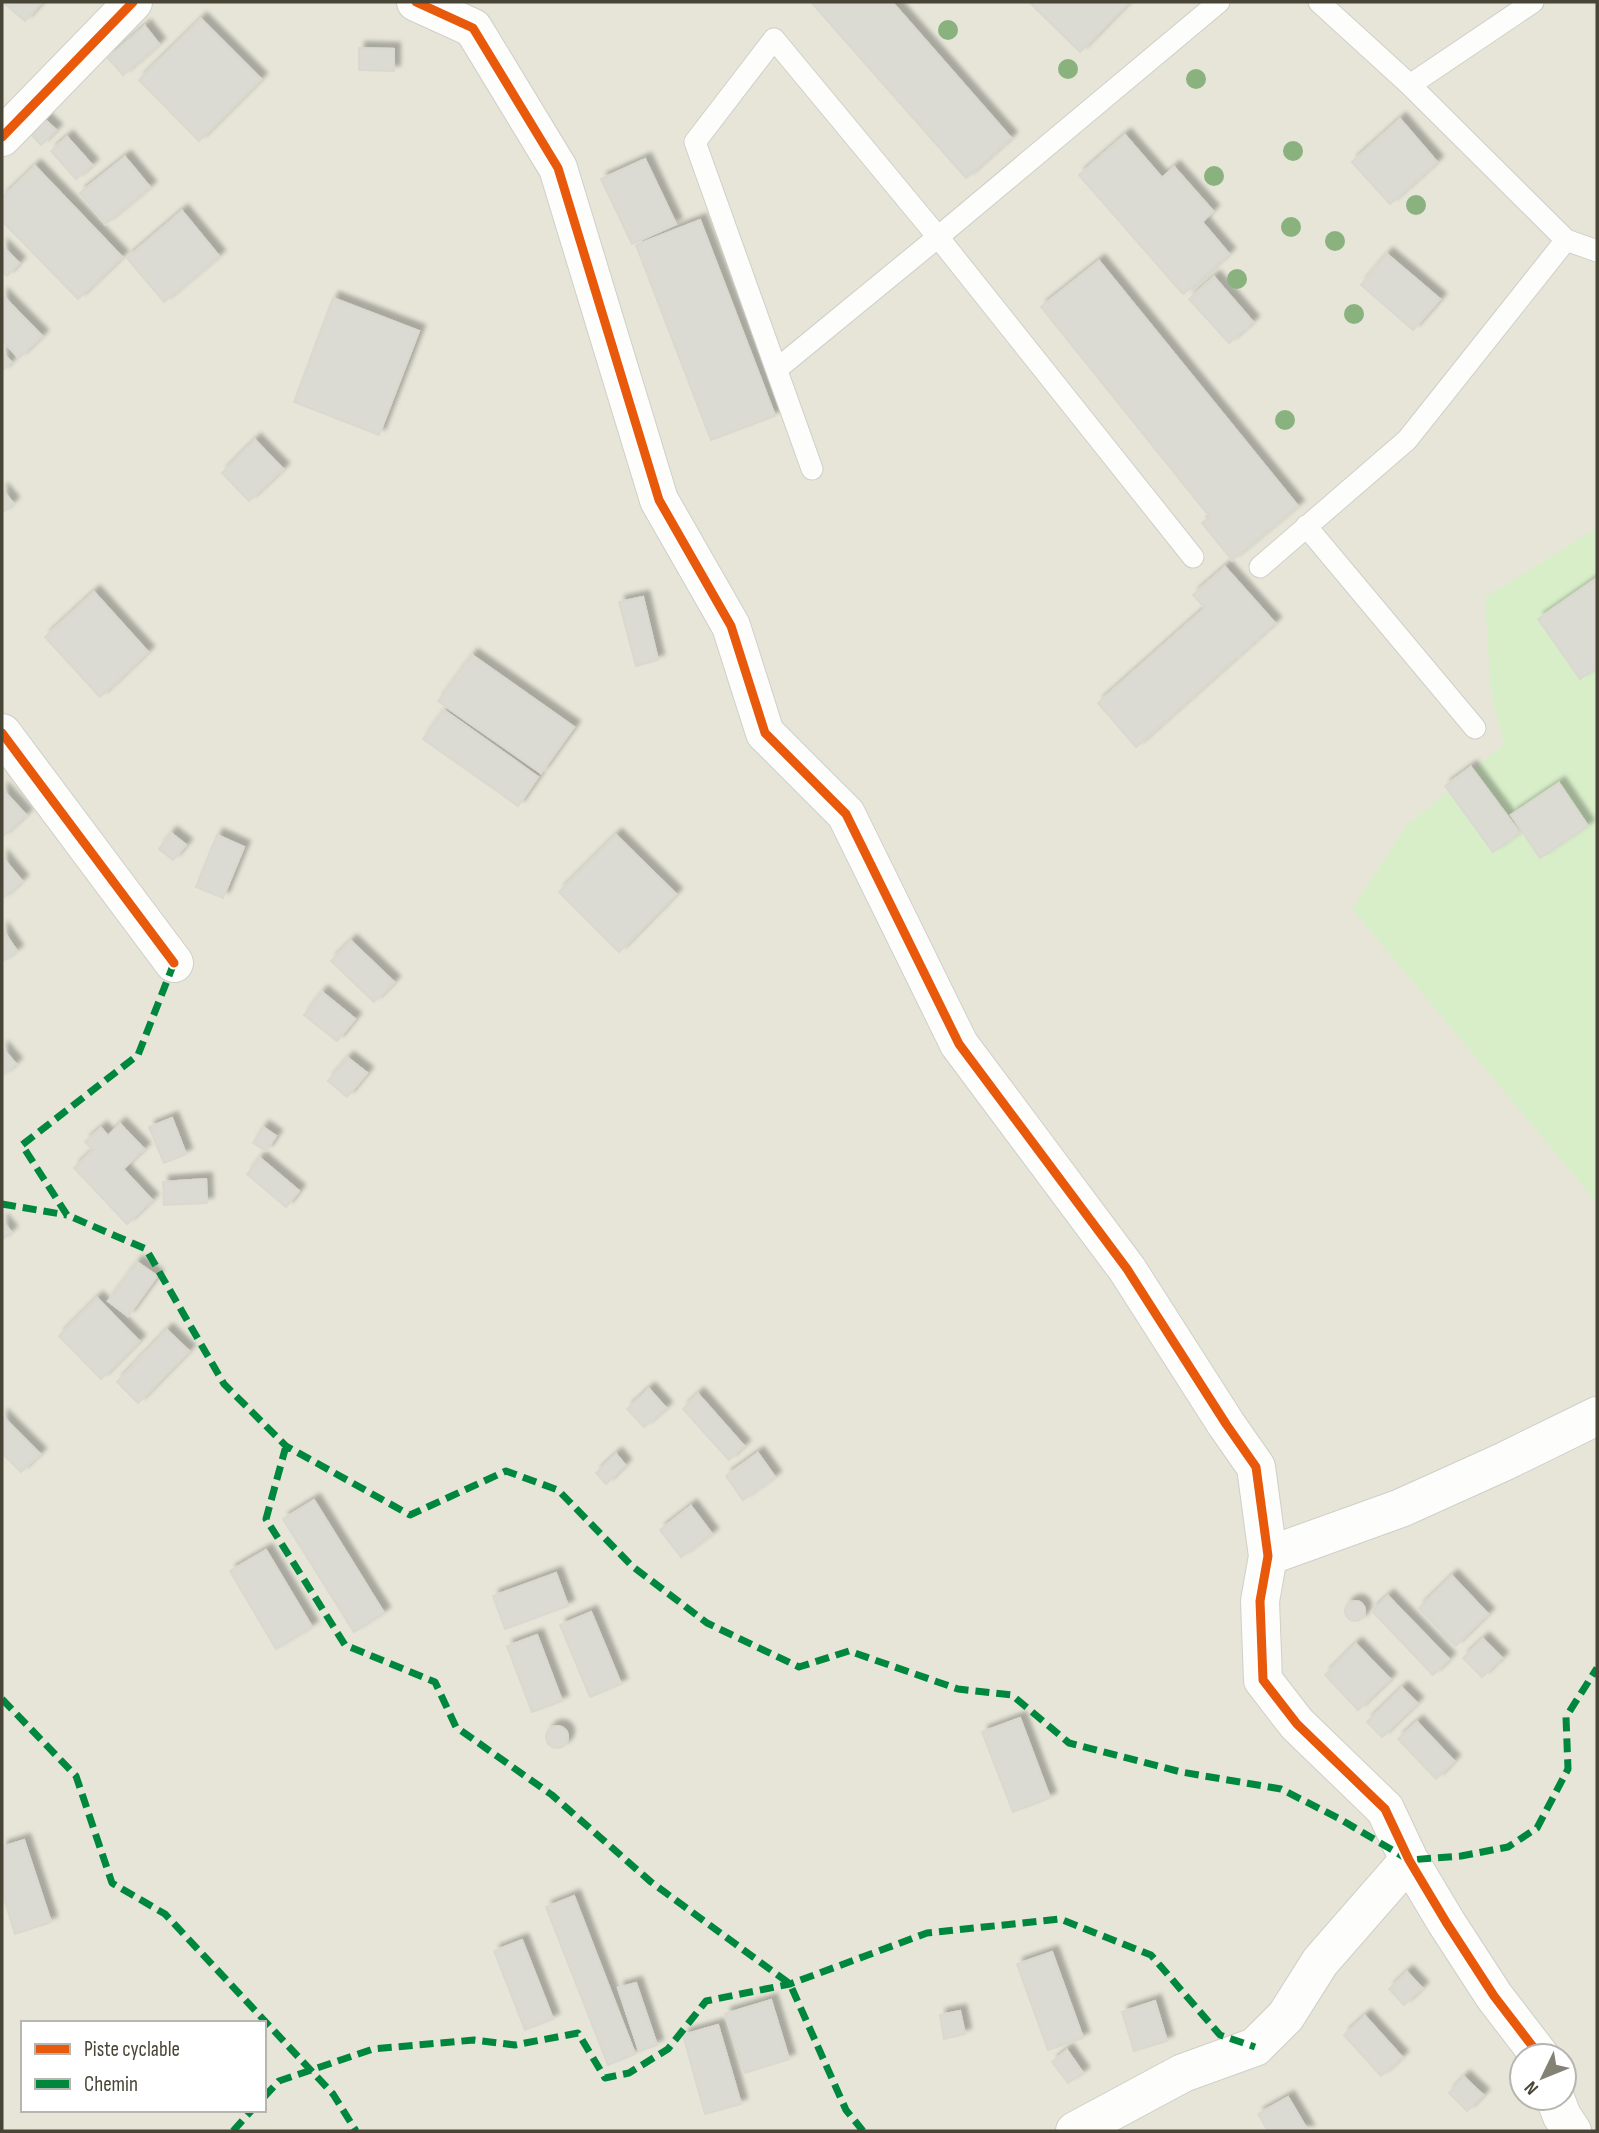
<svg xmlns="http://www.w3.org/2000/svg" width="1599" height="2133" viewBox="0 0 1599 2133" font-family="'Sofia Sans Condensed',sans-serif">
	<defs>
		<filter id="shadow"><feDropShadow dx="6" dy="-6" stdDeviation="2" flood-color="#0004"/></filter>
	</defs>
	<rect width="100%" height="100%" fill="#f2f1eb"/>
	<path fill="#e6e5d8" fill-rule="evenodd" d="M2 2H1597V2131H2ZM23 2023H264V2110H23ZM1522 2056H1564V2098H1522Z"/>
	<path fill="#d8eec9" d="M1597 528V1203L1352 909 1406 826 1504 744 1491 693 1485 597Z"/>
	<path fill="#dbdad3" stroke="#dad9d0" stroke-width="2" filter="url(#shadow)" d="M3 2H42L25 21Z
		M811 2H892L1011 138 966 178Z
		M1029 2H1129L1080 52Z
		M201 19 261 79 199 141 139 80Z
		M145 26 159 44 123 75 108 58Z
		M359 48 394 49V71L359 70Z
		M36 111 56 130 41 145 22 124Z
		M1400 119 1437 162 1390 204 1352 162Z
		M1125 135 1162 178 1174 167 1213 211 1202 222 1229 254 1183 294 1079 175Z
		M67 137 92 165 76 179 51 151Z
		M125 157 150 187 105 224 80 193Z
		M645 159 676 224 632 244 601 179Z
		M35 166 122 257 78 299 2 221V198Z
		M182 211 219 256 164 302 127 258Z
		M700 220 775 416 711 440 636 245Z
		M2 246 19 263 7 276 2 271Z
		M1387 254 1440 299 1413 330 1361 285Z
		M1099 261 1298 506 1232 560 1202 523 1210 517 1041 307Z
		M1214 277 1253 322 1229 343 1189 299Z
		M2 295 42 336 19 358 2 340Z
		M333 298 419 331 379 435 294 402Z
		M2 352 11 362 2 371Z
		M255 440 283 469 249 501 222 473Z
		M2 490 13 503 2 513Z
		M1225 567 1275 623 1136 747 1098 703 1205 608 1193 595Z
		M1597 578V667L1580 679 1538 619Z
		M94 592 148 652 100 697 45 637Z
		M643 597 658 660 636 666 619 602Z
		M472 655 574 727 541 773 438 701Z
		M444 710 538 777 518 806 423 739Z
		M1471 767 1520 833 1493 852 1445 786Z
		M1559 783 1588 826 1540 858 1511 815Z
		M2 789 26 815 2 837Z
		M171 833 186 845 173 860 159 849Z
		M217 835 244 847 223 898 196 887Z
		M616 835 676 894 619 952 559 892Z
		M2 857 22 881 2 899Z
		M2 929 17 951 2 962Z
		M351 941 394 982 374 1002 331 961Z
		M322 992 355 1019 337 1041 304 1015Z
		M2 1048 16 1064 2 1076Z
		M348 1058 367 1073 347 1097 328 1081Z
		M172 1118 186 1154 164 1163 149 1127Z
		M120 1124 144 1149 123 1169 152 1200 127 1224 74 1168 93 1150 85 1142 101 1128 108 1136Z
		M263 1127 276 1136 266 1151 253 1143Z
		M260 1158 299 1191 286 1207 247 1174Z
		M206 1179 207 1203 164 1205 163 1182Z
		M2 1221 11 1232 2 1240Z
		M137 1262 157 1276 128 1316 108 1301Z
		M97 1298 139 1341 101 1379 59 1336Z
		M167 1330 189 1351 138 1403 117 1382Z
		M649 1389 666 1408 644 1427 627 1409Z
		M698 1394 744 1446 729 1460 683 1409Z
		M2 1416 40 1454 21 1472 2 1453Z
		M758 1453 775 1477 743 1500 726 1476Z
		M616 1454 625 1465 606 1484 596 1473Z
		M314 1500 384 1613 354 1632 283 1519Z
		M691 1506 712 1534 681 1557 660 1530Z
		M266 1550 312 1627 276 1649 230 1571Z
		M556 1573 568 1606 505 1629 493 1596Z
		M1452 1576 1488 1614 1455 1646 1419 1608Z
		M1388 1596 1449 1659 1433 1675 1372 1611Z
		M1345 1611a10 10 0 1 1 20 0a10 10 0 1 1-20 0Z
		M591 1612 621 1684 590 1697 560 1625Z
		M537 1635 562 1701 532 1712 507 1646Z
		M1483 1639 1502 1658 1482 1677 1463 1658Z
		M1356 1644 1390 1679 1358 1710 1325 1675Z
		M1402 1688 1417 1703 1382 1737 1367 1722Z
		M1020 1718 1050 1798 1013 1812 982 1732Z
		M1417 1722 1454 1761 1436 1779 1398 1739Z
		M546 1737a11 11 0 1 1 22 0a11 11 0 1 1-22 0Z
		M24 1840 51 1922 15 1934 2 1892V1847Z
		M574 1896 635 2054 608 2065 546 1907Z
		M522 1940 553 2019 525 2030 494 1951Z
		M1052 1952 1083 2038 1048 2050 1017 1964Z
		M1407 1972 1422 1988 1404 2005 1389 1989Z
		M636 1983 657 2045 639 2051 618 1988Z
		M771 2000 789 2059 745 2073 725 2014Z
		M1155 2001 1167 2041 1134 2051 1122 2012Z
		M960 2011 965 2034 944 2039 940 2015Z
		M1365 2016 1402 2057 1381 2076 1344 2035Z
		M718 2025 741 2104 705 2114 683 2035Z
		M1067 2050 1083 2073 1068 2083 1052 2062Z
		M1464 2077 1483 2095 1467 2111 1449 2093Z
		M1288 2097 1308 2131H1268L1258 2114Z"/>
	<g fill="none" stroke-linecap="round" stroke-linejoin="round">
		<defs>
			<path id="lane" d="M1319 2 1410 85 1566 240 1597 251
				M1410 85 1533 2
				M777 369 938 237 1219 2
				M812 469 695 142 774 39 938 237 1193 557
				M1306 526 1475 728
				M1260 567 1407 440 1566 240"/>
			<path id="street" d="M416 2 473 28 558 168 659 500 731 626 765 733 846 814 959 1044 1127 1269 1226 1424 1256 1467 1268 1556 1260 1601 1263 1680 1297 1724 1385 1809 1409 1860 1446 1922 1494 1996 1540 2056
				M2 137 133 2
				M2 733 174 963
				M1268 1556 1401 1508 1503 1462 1597 1416
				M1555 2098 1562 2116 1572 2131
				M1075 2131 1183 2073 1255 2047 1286 2016 1320 1962 1409 1860"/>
		</defs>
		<use href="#lane" stroke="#d0cfc8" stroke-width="23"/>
		<use href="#street" stroke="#d0cfc8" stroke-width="40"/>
		<use href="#lane" stroke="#fdfdfc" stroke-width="21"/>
		<use href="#street" stroke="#fdfdfc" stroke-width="38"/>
		<path stroke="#00873e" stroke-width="7" stroke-dasharray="14 7" stroke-linecap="butt" d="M174 963 138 1055 22 1145 67 1215 146 1249 224 1384 286 1446 410 1515 506 1471 558 1490 632 1566 707 1623 799 1667 849 1651 958 1689 1012 1695 1069 1743 1181 1772 1281 1789 1340 1819 1409 1860 1461 1856 1508 1847 1537 1828 1568 1769 1566 1717 1597 1668
			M2 1204 67 1215
			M286 1446 266 1519 345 1645 435 1682 456 1727 552 1795 651 1882 790 1984 846 2110 863 2131
			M2 1699 76 1776 112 1883 165 1914 333 2094 356 2131
			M264 2097 279 2081 373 2049 474 2040 515 2045 578 2033 605 2078 629 2073 668 2049 706 2001 790 1984 927 1933 1060 1919 1151 1955 1220 2035 1255 2047
			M233 2131 252 2110"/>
		<defs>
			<path id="cycleway" d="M416 2 473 28 558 168 659 500 731 626 765 733 846 814 959 1044 1127 1269 1226 1424 1256 1467 1268 1556 1260 1601 1263 1680 1297 1724 1385 1809 1409 1860 1446 1922 1494 1996 1540 2056
				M2 137 133 2
				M2 733 174 963"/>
		</defs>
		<use href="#cycleway" stroke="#fff" stroke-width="13"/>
		<use href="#cycleway" stroke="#e8590c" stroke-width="9"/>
	</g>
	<g fill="#8ab27e">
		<circle cx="948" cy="30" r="10"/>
		<circle cx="1068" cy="69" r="10"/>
		<circle cx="1196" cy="79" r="10"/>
		<circle cx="1293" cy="151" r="10"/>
		<circle cx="1214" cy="176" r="10"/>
		<circle cx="1416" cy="205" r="10"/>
		<circle cx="1291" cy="227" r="10"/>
		<circle cx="1335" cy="241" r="10"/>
		<circle cx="1237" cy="279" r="10"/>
		<circle cx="1354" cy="314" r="10"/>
		<circle cx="1285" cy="420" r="10"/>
	</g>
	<rect width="1599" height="2133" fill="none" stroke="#494536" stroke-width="7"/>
	<rect x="21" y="2021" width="245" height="91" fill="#ffffff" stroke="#b6b5af" stroke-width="2"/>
	<rect x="35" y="2044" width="35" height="10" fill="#e8590c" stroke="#b6b5af" stroke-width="2"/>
	<text x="84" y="2056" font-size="21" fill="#494536">Piste cyclable</text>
	<rect x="35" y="2079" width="35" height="10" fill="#00873e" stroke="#b6b5af" stroke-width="2"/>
	<text x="84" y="2091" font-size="21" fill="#494536">Chemin</text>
	<g transform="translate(1543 2077) rotate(227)"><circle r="33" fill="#ffffff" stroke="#b6b5af" stroke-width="2"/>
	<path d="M0-5L12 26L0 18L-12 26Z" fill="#848175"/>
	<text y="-10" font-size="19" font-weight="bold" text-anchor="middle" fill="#494536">N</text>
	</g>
</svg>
